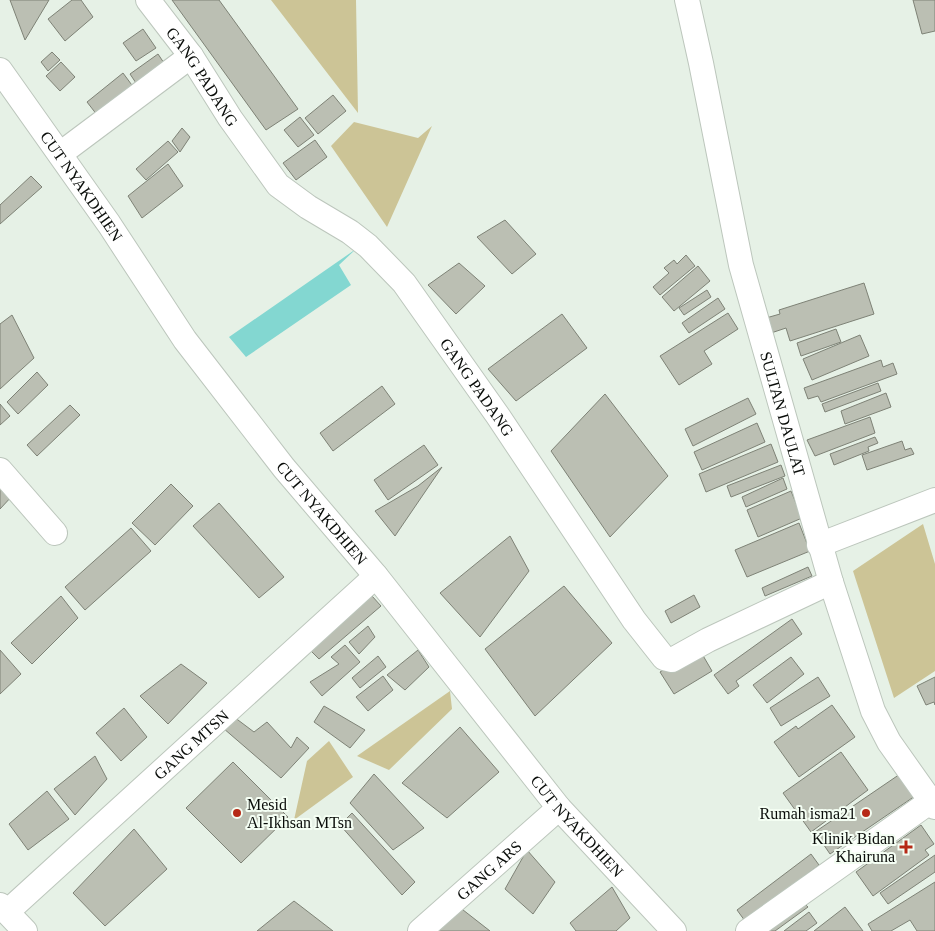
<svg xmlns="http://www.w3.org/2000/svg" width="935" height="931" viewBox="0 0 935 931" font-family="Georgia,serif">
	<rect width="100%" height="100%" fill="#e6f1e6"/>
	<path fill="#ccc496" d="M271 0H356L358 113Z
		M354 122 418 138 432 126 387 227 331 146Z
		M923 524 935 564V671L894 698 853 571Z
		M450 691 452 709 389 770 357 756Z
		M329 741 353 777 294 820 307 761Z"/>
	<path fill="#83d7d1" d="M356 249 339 265 351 285 246 357 229 337Z"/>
	<path fill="#bbbfb3" stroke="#7e8276" d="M10 0H49L25 40Z
		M72 0H81L93 17 65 41 48 19Z
		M172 0H219L298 109 266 130Z
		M913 0H935V31L922 34Z
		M143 29 156 48 136 61 123 43Z
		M52 52 60 60 48 71 41 62Z
		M158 54 168 69 140 89 130 74Z
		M61 62 75 77 60 91 46 76Z
		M123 73 137 92 101 120 87 102Z
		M333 95 346 111 318 134 305 118Z
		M300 117 314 135 298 147 284 130Z
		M182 128 190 137 180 152 172 141Z
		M315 140 327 157 296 180 283 163Z
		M168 141 178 152 146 180 136 169Z
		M168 164 183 186 142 218 128 196Z
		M31 176 42 187 0 224V205Z
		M505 220 536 254 512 274 477 237Z
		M686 255 695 266 660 295 653 287 669 273 664 268 674 260 677 264Z
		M459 263 485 286 456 314 428 285Z
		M698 266 710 281 674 311 662 297Z
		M864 283 874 314 790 341 786 328 771 333 766 318 780 314 779 310Z
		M707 290 711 297 684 315 679 308Z
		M718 298 725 309 689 333 682 323Z
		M728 313 738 329 704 351 712 364 679 385 660 356Z
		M562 314 587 348 516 401 488 369Z
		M12 315 34 358 0 389V324Z
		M836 329 841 342 801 356 797 343Z
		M860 335 869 356 812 380 803 359Z
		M881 360 883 367 893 363 897 374 821 402 818 396 808 399 804 388Z
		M37 372 48 385 18 414 7 402Z
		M878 383 881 391 825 412 822 404Z
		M382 386 395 404 333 451 320 433Z
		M886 393 891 407 845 424 841 411Z
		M605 394 668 476 610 537 551 451Z
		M748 398 756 414 693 446 685 429Z
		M0 404 10 416 0 425Z
		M70 405 80 415 37 456 27 445Z
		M870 417 875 433 815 456 807 440Z
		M757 423 765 442 702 470 694 452Z
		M875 437 878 443 868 447 869 451 834 465 830 454Z
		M902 441 905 450 911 448 914 454 867 470 862 455Z
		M771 444 778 462 706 492 699 474Z
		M424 445 438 465 388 500 374 480Z
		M781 465 785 476 731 497 727 486Z
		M442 467 395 536 375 511 418 486Z
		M783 478 787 489 746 507 742 497Z
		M171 484 193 506 155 545 132 523Z
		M0 487 13 495 0 509Z
		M791 491 802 518 758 537 747 510Z
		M219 503 284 577 259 598 193 526Z
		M799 523 810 551 747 577 735 550Z
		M131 528 151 551 85 610 65 587Z
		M510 536 529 571 480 637 440 593Z
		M808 567 812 576 765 596 762 588Z
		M564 586 612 643 535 716 485 649Z
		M694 595 700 607 671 623 665 611Z
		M61 596 78 618 32 664 11 643Z
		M372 596 381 606 319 659 309 649Z
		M792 619 802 634 736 681 739 686 728 694 714 675Z
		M368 626 375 637 359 654 349 642Z
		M345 645 360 662 322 696 310 682 339 664 331 657Z
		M698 647 712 671 674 694 660 672Z
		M0 650 21 674 0 694Z
		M418 650 429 667 405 690 387 675Z
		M378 656 386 667 360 688 352 678Z
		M791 657 804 674 767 703 753 685Z
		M181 664 207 683 168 724 140 696Z
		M383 676 393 690 368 711 356 697Z
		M818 677 830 696 781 726 770 708Z
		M935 677V705L934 702 926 705 917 686Z
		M832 705 855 737 799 777 774 742 796 726 798 729Z
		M324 706 365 730 350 748 314 722Z
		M124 708 147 737 121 761 96 733Z
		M234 717 254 732 267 722 291 748 297 737 309 748 281 778 223 728Z
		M460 727 499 772 447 818 402 783Z
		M841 752 868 790 811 832 783 793Z
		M95 756 107 779 75 815 54 789Z
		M233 762 288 817 241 863 186 808Z
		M903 772 918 794 830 854 815 832Z
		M374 774 424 828 393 850 350 803Z
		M47 791 69 819 28 850 9 824Z
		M352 813 415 882 402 895 340 825Z
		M921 825 934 844 925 850 929 855 873 896 856 872Z
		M134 829 167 869 105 926 73 893Z
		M527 850 555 882 533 914 505 889Z
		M811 854 819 865 745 921 737 910Z
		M935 855V872L888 904 880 893Z
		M935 882V931H917L910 920 891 931H872L868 924Z
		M612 887 630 918 616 931H576L570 923Z
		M801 900 808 907 775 931H764Z
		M294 901 333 931H257Z
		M458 906 490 931H437Z
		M845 907 863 931H814Z
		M809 912 817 923 806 931H784Z"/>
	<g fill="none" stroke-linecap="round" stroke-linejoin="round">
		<defs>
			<g id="street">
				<path id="s1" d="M148 0 191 56 230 118 278 185 308 207 350 232 368 246 404 283 498 416 634 620 664 658 672 660 708 640 831 582"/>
				<path id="s2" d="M687 0 701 63 741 265 831 582 873 711 889 742 935 807"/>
				<path id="s3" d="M0 70 109 224 185 340 284 468 376 576 559 808 674 931"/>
				<path d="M60 154 191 56"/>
				<path d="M0 470 55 533"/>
				<path d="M819 545 935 500"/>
				<path d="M0 905 25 931"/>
				<path id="s4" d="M7 912 376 576"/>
				<path id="s5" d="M420 931 559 808"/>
				<path d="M748 931 931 801"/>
			</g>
		</defs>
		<use href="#street" stroke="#bcc6bc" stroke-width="26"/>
		<use href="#street" stroke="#fff" stroke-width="24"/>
	</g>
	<g fill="#b62916" stroke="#f4fef3" stroke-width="2">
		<circle cx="237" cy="813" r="5"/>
		<circle cx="866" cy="813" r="5"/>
		<path d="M903.5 839.5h5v5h5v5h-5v5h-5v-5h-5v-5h5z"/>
	</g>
	<g text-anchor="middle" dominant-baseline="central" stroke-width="4" stroke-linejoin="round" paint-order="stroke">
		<g font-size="16" fill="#090c09" stroke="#f4fef3">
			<text stroke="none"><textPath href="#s1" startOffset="94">GANG PADANG</textPath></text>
			<text stroke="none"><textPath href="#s3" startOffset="142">CUT NYAKDHIEN</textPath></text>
			<text stroke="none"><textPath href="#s1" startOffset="514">GANG PADANG</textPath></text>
			<text stroke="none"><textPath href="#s2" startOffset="425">SULTAN DAULAT</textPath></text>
			<text stroke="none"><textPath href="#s3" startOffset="548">CUT NYAKDHIEN</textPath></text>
			<text stroke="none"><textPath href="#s4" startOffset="249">GANG MTSN</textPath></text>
			<text stroke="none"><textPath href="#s3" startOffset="952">CUT NYAKDHIEN</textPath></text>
			<text stroke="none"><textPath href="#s5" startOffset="92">GANG ARS</textPath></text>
		</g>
		<g font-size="16" fill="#090c09" stroke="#f4fef3" text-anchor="end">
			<text x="247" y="804" text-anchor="start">Mesid<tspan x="247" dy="18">Al-Ikhsan MTsn</tspan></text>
			<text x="856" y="813">Rumah isma21</text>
			<text x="895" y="838">Klinik Bidan<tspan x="895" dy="18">Khairuna</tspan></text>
		</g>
	</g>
</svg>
